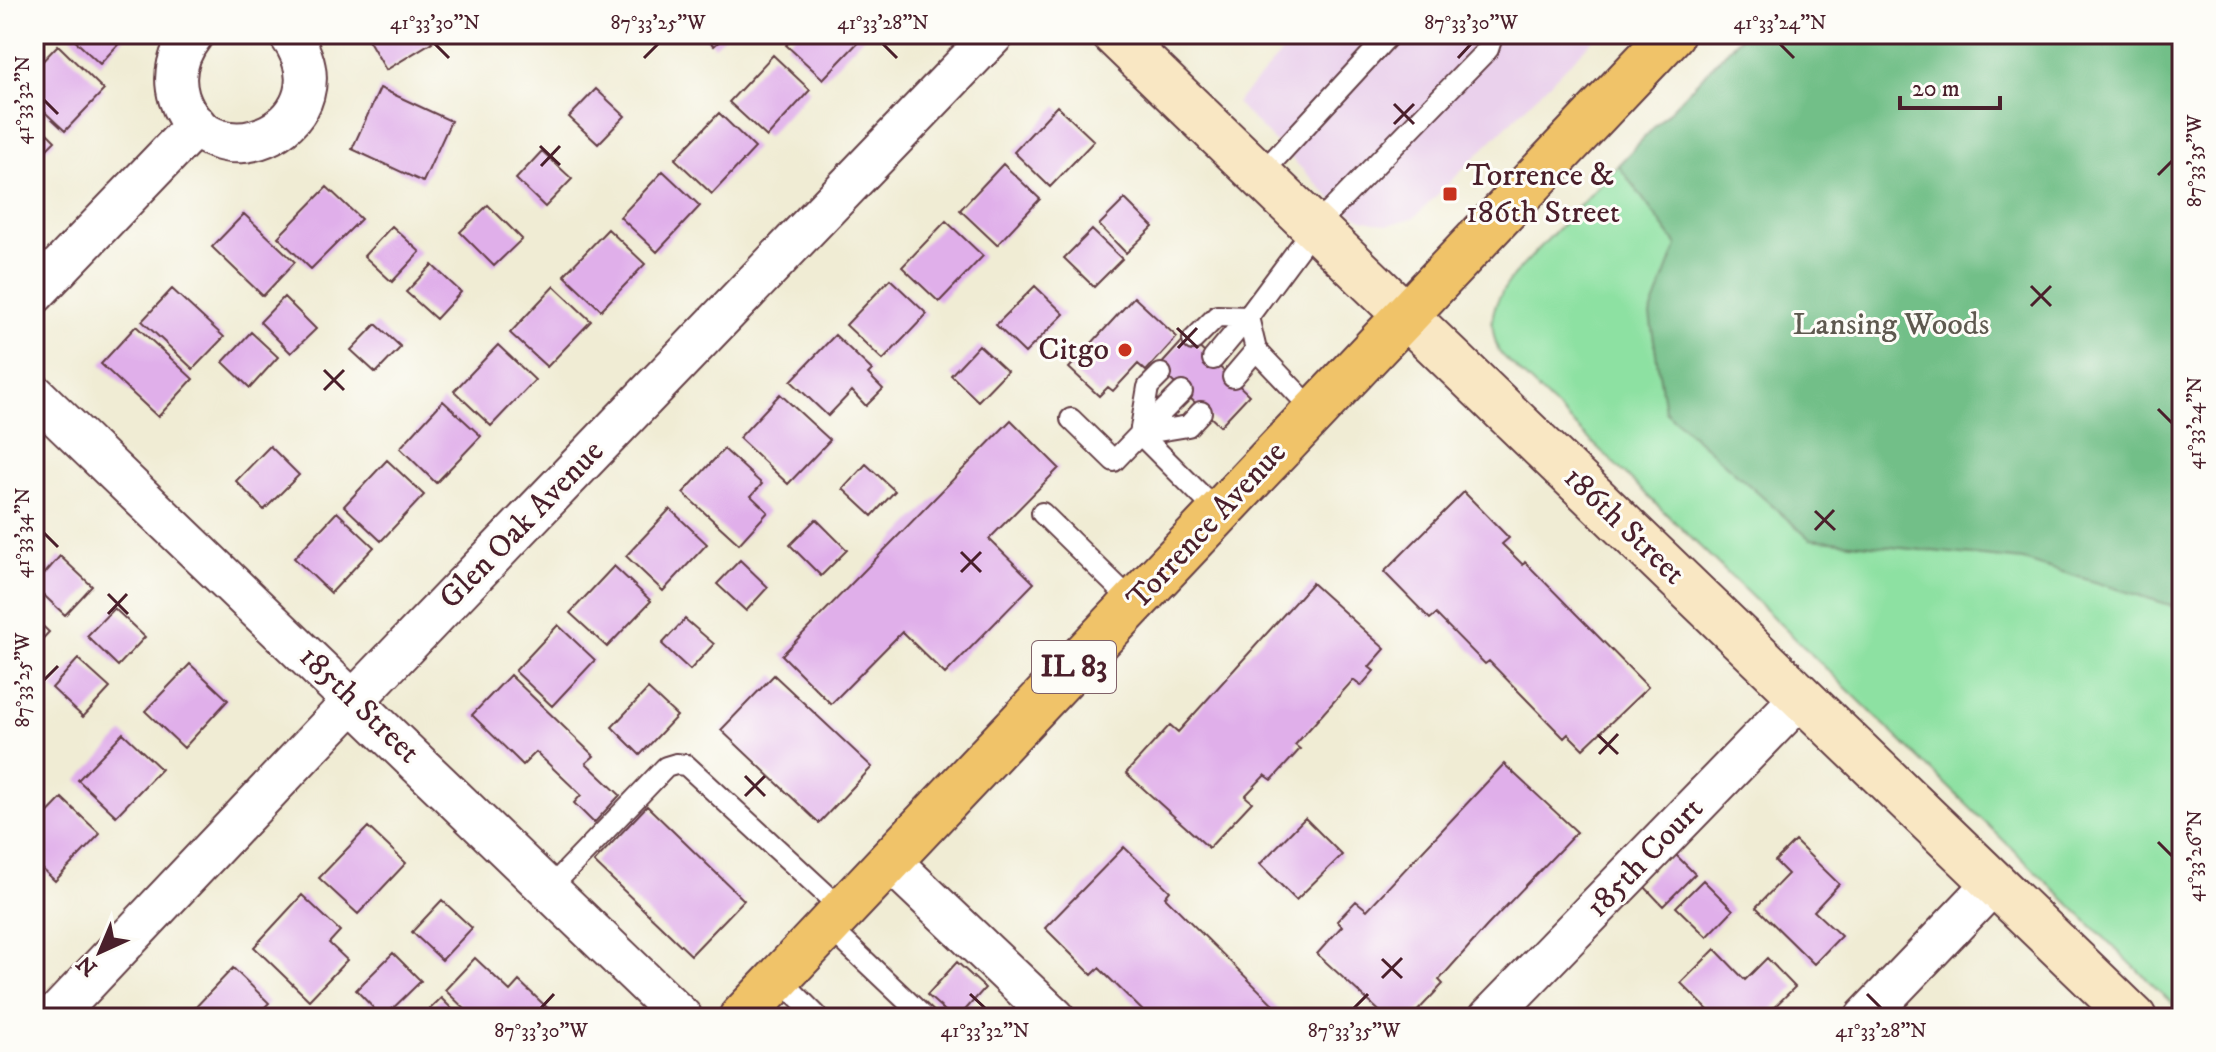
<svg xmlns="http://www.w3.org/2000/svg" width="2216" height="1052" viewBox="0 0 2216 1052" font-family="'IM FELL DW Pica',serif">
	<rect width="100%" height="100%" fill="#fdfcf7"/>
	<filter id="ink" filterUnits="userSpaceOnUse"><feTurbulence type="fractalNoise" baseFrequency=".0125" numOctaves="2"/><feDisplacementMap in="SourceGraphic" scale="16" xChannelSelector="R" yChannelSelector="G"/><feConvolveMatrix kernelMatrix="1 2 1 2 8 2 1 2 1" color-interpolation-filters="sRGB"/></filter>
	<filter id="wash" filterUnits="userSpaceOnUse"><feTurbulence type="fractalNoise" baseFrequency=".006" numOctaves="4" result="noise"/><feDisplacementMap in="SourceGraphic" scale="32" xChannelSelector="R" yChannelSelector="G"/><feGaussianBlur stdDeviation="1.8" result="paint"/><feColorMatrix in="noise" values="0 0 0 0 0 0 0 0 0 0 0 0 0 0 0 0 0 1.4 0 .05"/><feComposite in="paint" operator="in"/></filter>
	<g filter="url(#wash)">
		<rect width="100%" height="100%" fill="#f0ecd4"/>
		<path fill="#ead1ec" d="M1299 34H1599L1414 218 1388 225 1362 219 1335 202 1236 103Z"/>
		<path fill="#8de1a2" stroke="#6c8066" stroke-width="2" d="M1743 34H2182V1013L1499 352C1486 319 1493 303 1513 276Z"/>
		<path fill="#72bf88" stroke="#5e6f5a" stroke-width="2" d="M1743 34H2182V616L2170 605 2023 560 1810 539 1665 411 1650 315 1677 245 1618 165Z"/>
		<g id="blocks">
			<path fill="#e0afea" d="M68 34H122L125 37 100 64Z
				M365 34H428L432 42 386 70Z
				M702 34H727L714 46Z
				M796 34H866L823 79 786 45Z
				M58 45 104 90 65 131 34 102V70Z
				M773 55 810 90 767 137 729 102Z
				M380 88 451 121 423 182 352 149Z
				M596 89 625 116 598 144 569 117Z
				M1057 106 1094 141 1050 187 1014 152Z
				M719 113 755 148 712 194 675 159Z
				M34 120 55 141 34 162Z
				M542 151 572 179 545 207 516 179Z
				M1003 164 1040 199 997 245 960 210Z
				M663 171 700 206 657 252 620 217Z
				M327 187 361 219 311 269 278 237Z
				M1125 199 1153 227 1126 253 1099 225Z
				M488 205 522 239 494 266 460 232Z
				M244 214 295 262 263 296 212 247Z
				M946 221 983 256 939 302 902 267Z
				M392 226 420 252 392 282 364 256Z
				M608 229 645 264 601 310 564 275Z
				M1092 230 1122 259 1094 287 1064 258Z
				M432 265 461 292 436 319 406 292Z
				M890 279 927 314 883 360 846 325Z
				M554 286 591 321 547 367 510 333Z
				M1035 286 1064 314 1025 353 996 325Z
				M172 289 224 337 193 369 142 321Z
				M284 297 316 329 291 353 260 322Z
				M1134 297 1177 337 1146 371 1138 364 1113 391 1108 387 1099 396 1069 368Z
				M376 324 401 347 376 373 351 350Z
				M136 326 193 379 158 417 101 364Z
				M251 332 278 357 250 388 223 362Z
				M835 335 872 370 868 374 883 389 866 406 852 391 828 416 791 381Z
				M1187 336 1249 395 1220 426 1158 368Z
				M498 345 535 380 491 426 454 391Z
				M979 345 1007 371 978 401 951 375Z
				M780 394 830 440 788 484 739 438Z
				M443 401 481 436 436 483 400 448Z
				M1011 420 1059 468 989 539 1034 583 945 674 902 632 831 704 782 655Z
				M270 446 299 475 264 510 236 481Z
				M724 449 762 484 751 496 768 512 739 544 683 493Z
				M387 460 424 495 381 541 344 506Z
				M866 464 895 491 872 516 843 489Z
				M1464 492 1509 538 1502 544 1523 565 1525 562 1648 687 1583 749 1568 734 1564 738 1489 661 1485 664 1436 614 1430 619 1384 572Z
				M670 509 707 544 663 591 626 556Z
				M337 512 374 547 331 593 294 558Z
				M816 519 847 550 821 576 790 545Z
				M60 556 92 586 65 615 34 586Z
				M740 560 768 587 746 611 717 584Z
				M614 566 651 601 607 647 570 613Z
				M1312 583 1385 649 1369 667 1374 671 1361 686 1353 680 1295 745 1300 749 1272 780 1265 775 1245 796 1252 802 1209 848 1126 773 1170 725 1178 732Z
				M114 608 145 637 118 666 87 636Z
				M34 618 49 632 34 648Z
				M685 619 714 644 690 670 662 644Z
				M558 625 595 660 552 706 515 671Z
				M78 659 110 688 83 717 52 688Z
				M190 664 228 700 184 748 145 711Z
				M510 675 594 756 586 763 620 795 594 823 574 803 581 795 536 752 523 765 472 715Z
				M774 675 872 767 819 823 721 730Z
				M648 689 677 716 640 755 612 727Z
				M123 733 161 769 116 816 78 780Z
				M1504 764 1577 832 1487 926 1439 980 1443 984 1411 1018H1387L1317 954 1342 926 1337 921 1356 901 1367 910Z
				M62 798 100 834 55 881 34 861V827Z
				M647 806 744 900 691 955 594 862Z
				M1305 818 1342 855 1296 900 1260 864Z
				M368 827 406 863 358 914 319 878Z
				M1795 841 1839 884 1814 911 1841 936 1814 964 1756 907 1788 874 1775 861Z
				M1124 847 1170 891 1165 897 1287 1018H1150L1099 968 1092 975 1045 928Z
				M1674 853 1695 874 1663 906 1643 885Z
				M1703 880 1733 910 1707 937 1676 907Z
				M302 895 340 931 329 943 347 960 309 1000 254 947Z
				M442 900 472 928 442 960 412 932Z
				M1715 949 1745 980 1767 958 1795 987 1763 1018 1754 1015 1751 1018H1716L1681 983Z
				M393 953 421 981 383 1018 356 990Z
				M475 958 510 991 519 981 558 1018H474L445 990Z
				M957 962 985 988 958 1018H953L927 995Z
				M233 968 269 1003 254 1018H197L191 1012Z
				M441 998 461 1018H421Z"/>
		</g>
	</g>
	<g filter="url(#ink)">
		<use href="#blocks" fill-opacity="0" stroke="#633e44" stroke-width="2"/>
		<g fill="none" stroke-linecap="round" stroke-linejoin="round">
			<defs>
				<path id="lane" d="M1260 175 1390 34
					M1193 340 1217 316 1248 317 1314 228 1488 49 1493 34
					M1256 350 1315 412
					M1213 359 1248 317
					M1161 374 1148 387 1140 434 1188 426 1201 412
					M1233 377 1256 350 1248 317
					M1182 392 1140 434 1219 513
					M1071 419 1114 461 1140 434
					M1042 513 1134 603
					M549 889 666 767 676 764 686 765 843 910
					M828 926 925 1018
					M779 978 819 1018"/>
				<path id="street" d="M193 34C178 53 172 75 179 98 211 191 354 122 289 34
					M34 294 196 125
					M34 394 682 1018
					M890 861 1055 1018
					M53 1018 354 700 994 34
					M1489 1018 1801 697
					M1865 1018 1994 883"/>
				<path id="secondary" d="M1114 34 2134 1018"/>
				<path id="primary" d="M741 1018 1672 34"/>
			</defs>
			<use href="#lane" stroke="#633e44" stroke-width="24"/>
			<use href="#street" stroke="#633e44" stroke-width="44"/>
			<use href="#secondary" stroke="#633e44" stroke-width="48"/>
			<use href="#primary" stroke="#633e44" stroke-width="48"/>
			<use href="#lane" stroke="#fff" stroke-width="20"/>
			<use href="#street" stroke="#fff" stroke-width="40"/>
			<use href="#secondary" stroke="#f9e7c3" stroke-width="44"/>
			<use href="#primary" stroke="#f0c369" stroke-width="44"/>
		</g>
	</g>
	<path fill="none" stroke="#4a1f2b" stroke-width="3" d="M435 44 449 58M883 44 897 58M1780 44 1794 58M644 58 658 44M1458 58 1471 44M44 100 58 114M1394 104 1414 124M1394 124 1414 104M540 146 560 165M541 166 560 146M2158 175 2172 161M2031 286 2051 306M2031 306 2051 286M1177 328 1198 348M1178 348 1197 328M324 370 344 390M324 390 344 370M2158 409 2172 423M1815 511 1835 530M1815 530 1834 510M44 533 58 547M961 552 981 572M961 572 981 552M108 594 128 614M108 614 127 594M44 680 58 666M1598 735 1618 754M1599 754 1618 734M745 776 765 796M745 796 765 776M2158 842 2172 856M1382 959 1402 978M1382 978 1402 958M970 994 985 1008M1867 994 1881 1008M541 1008 554 994M1354 1008 1368 994"/>
	<g fill="#c8321e" stroke="#fdfcf7" stroke-width="3">
		<rect x="1442" y="186" width="16" height="16" rx="4"/>
		<circle cx="1125" cy="350" r="8"/>
	</g>
	<g text-anchor="middle" dominant-baseline="central" stroke-width="6" stroke-linejoin="round" paint-order="stroke">
		<rect fill="#fdfcf7" stroke="#806168" stroke-width="2" x="1032" y="641" width="84" height="52" rx="6"/>
		<g font-size="30" font-weight="bold" fill="#4a1f2b">
			<text x="1074" y="667">IL 83</text>
		</g>
		<g font-size="32" fill="#4a1f2b" stroke="#fdfcf7" text-anchor="start">
			<text x="1466" y="176">Torrence &amp;<tspan x="1466" dy="37">186th Street</tspan></text>
			<text x="1109" y="350" text-anchor="end">Citgo</text>
		</g>
		<g font-size="32" fill="#5e594f" stroke="#fdfcf7">
			<text x="1891" y="325">Lansing Woods</text>
		</g>
		<g font-size="32" fill="#4a1f2b" stroke="#fdfcf7">
			<text transform="translate(522 525) rotate(-46)">Glen Oak Avenue</text>
			<text transform="translate(1207 526) rotate(-47)">Torrence Avenue</text>
			<text transform="translate(1624 526) rotate(44)">186th Street</text>
			<text transform="translate(359 705) rotate(44)">185th Street</text>
			<text transform="translate(1645 858) rotate(-46)">185th Court</text>
		</g>
	</g>
	<rect width="2216" height="1052" fill="none" stroke="#fdfcf7" stroke-width="88"/>
	<g transform="translate(100 952) rotate(224)" stroke="#fdfcf7" stroke-width="6" paint-order="stroke">
	<path d="M0-6L14 30L0 20L-14 30Z" fill="#4a1f2b"/>
	<text y="-12" font-size="22" font-weight="bold" text-anchor="middle" fill="#4a1f2b">N</text>
	</g>
	<path d="M1900 96v12h100v-12" fill="none" stroke="#4a1f2b" stroke-width="4"/>
	<text x="1912" y="96" font-size="24" fill="#4a1f2b" stroke="#fdfcf7" stroke-width="6" paint-order="stroke">20 m</text>
	<rect x="44" y="44" width="2128" height="964" fill="none" stroke="#4a1f2b" stroke-width="3"/>
	<g font-size="20" text-anchor="middle" fill="#4a1f2b">
		<text x="435" y="29">41°33'30"N</text>
		<text x="658" y="29">87°33'25"W</text>
		<text x="883" y="29">41°33'28"N</text>
		<text x="1471" y="29">87°33'30"W</text>
		<text x="1780" y="29">41°33'24"N</text>
		<text transform="translate(22 100) rotate(-90)" y="7">41°33'32"N</text>
		<text transform="translate(2194 161) rotate(-90)" y="7">87°33'35"W</text>
		<text transform="translate(2194 423) rotate(-90)" y="7">41°33'24"N</text>
		<text transform="translate(22 533) rotate(-90)" y="7">41°33'34"N</text>
		<text transform="translate(22 680) rotate(-90)" y="7">87°33'25"W</text>
		<text transform="translate(2194 856) rotate(-90)" y="7">41°33'26"N</text>
		<text x="541" y="1037">87°33'30"W</text>
		<text x="985" y="1037">41°33'32"N</text>
		<text x="1354" y="1037">87°33'35"W</text>
		<text x="1881" y="1037">41°33'28"N</text>
	</g>
</svg>
